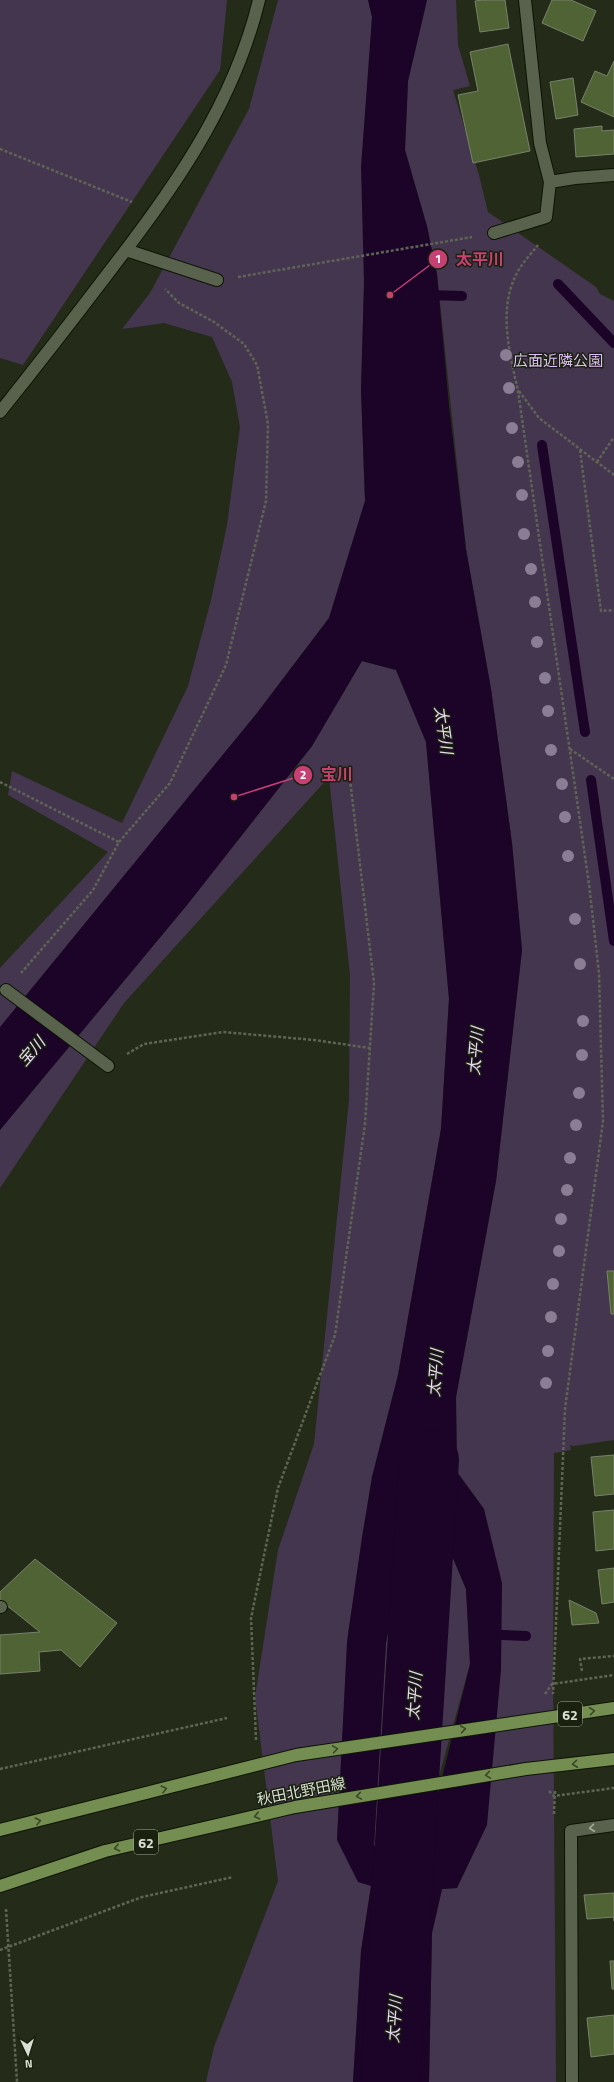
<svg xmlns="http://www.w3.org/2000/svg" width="614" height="2082" viewBox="0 0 614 2082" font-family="'Titillium Web','Noto Sans JP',sans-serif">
	<rect width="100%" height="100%" fill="#242c19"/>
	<path fill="#44364f" d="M0 0H227L220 70 23 365 0 358Z
		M278 0H368L372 17 361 390 365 501 329 618 257 713 0 1030V968L108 852 8 795 12 771 122 823 188 686 211 600 227 525 240 427 232 382 212 337 164 323 122 329 150 293 249 109Z
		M427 0H456L458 45 470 86 453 90 479 175 488 212 596 287 600 294 614 301V1440L574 1446 570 1445 571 1450 554 1453 553 1673 556 2082H429L432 1933 442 1889 457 1888 484 1509 457 1472 456 1397 496 1181 522 950 512 843 491 689 466 549 437 274 427 230 405 150 408 81Z
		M362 661 396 670 426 742 449 999 441 1129 398 1375 372 1477 348 1633 337 1840 371 1886 361 1951 353 2082H206L214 2047 278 1881 255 1697 278 1550 314 1444 349 1100 350 975 329 777 124 1003 0 1188V1130L187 905 312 746Z
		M444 1537 466 1589 470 1664 422 1838 374 1846 386 1643 405 1547Z"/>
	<path fill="#1c0429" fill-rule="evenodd" d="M368 0H427L408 81 405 150 427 226 437 274 449 406 466 549 491 689 512 843 522 950 496 1181 456 1397 457 1472 484 1509 502 1583 501 1670 487 1825 457 1888 442 1889 432 1933 429 2082H353L361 1951 371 1886 358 1882 337 1840 347 1642 362 1537 372 1477 398 1375 441 1129 449 999 426 742 396 670 362 661 312 746 187 905 0 1130V1027L257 713 329 618 365 501 361 390 364 282 361 167 372 17ZM444 1537 466 1589 470 1664 431 1823 422 1838 374 1846 386 1643 405 1547Z"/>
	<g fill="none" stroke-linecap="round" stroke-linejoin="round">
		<path stroke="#1c0429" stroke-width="10" d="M558 284 614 343
			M426 295 462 296
			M542 445 585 732
			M591 780 614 941
			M502 1635 526 1636"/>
		<path stroke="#1c0429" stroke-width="60" d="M390 2082 429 1460"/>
	</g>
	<path fill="#506334" stroke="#78826c" d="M483 0H505L509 28 480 32 475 1Z
		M552 0H571L596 11 583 41 542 23Z
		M508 44 530 151 473 163 458 95 478 91 470 52Z
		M614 61V117L581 102 595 71 607 76Z
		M573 78 578 115 556 119 550 82Z
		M602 126V131L614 130V154L576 157 574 129Z
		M607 1271H614V1314H611Z
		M614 1455V1494L595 1496 591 1457Z
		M614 1510V1549L596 1551 593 1512Z
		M35 1559 117 1623 80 1667 61 1650 39 1652 40 1671 0 1674V1635L40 1632 0 1600V1592Z
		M614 1568V1602L602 1604 598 1570Z
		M569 1600 596 1613 599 1623 572 1625Z
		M614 1893V1921V1917L587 1919 584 1895Z
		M610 1961H614V1989H612Z
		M614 2015V2054L591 2057 587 2018Z"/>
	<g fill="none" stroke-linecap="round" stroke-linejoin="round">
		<defs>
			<path id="minor" d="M525 0 540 143 550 182
				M494 233 546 217 550 182 575 178 614 175
				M126 250 217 280
				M0 412C36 367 71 322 106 276 172 190 233 107 259 0
				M6 990 108 1066
				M0 1607H1
				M572 2082 571 1831 614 1825"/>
			<path id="major" d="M0 1830 296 1755 614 1708
				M0 1886 105 1851 295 1807 526 1769 614 1759"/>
		</defs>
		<use href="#minor" stroke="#0d1404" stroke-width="14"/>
		<use href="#major" stroke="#0d1404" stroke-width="14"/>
		<path stroke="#5e6554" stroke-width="2.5" stroke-dasharray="3 2" stroke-linecap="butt" d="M0 149 132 202
			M538 245C531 254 521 264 516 275 498 310 510 355 518 391L589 884 599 973 603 1121 565 1409 553 1694
			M238 277 472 237
			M519 391 539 418 614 475
			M580 450 601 611 614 610
			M597 462 614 437
			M570 749 614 779
			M0 782 119 842 93 890 21 973
			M119 842 170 783 226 665 266 501 268 424 257 365 244 344 214 322 179 303 165 289
			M127 1054 144 1044 223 1032 314 1040 370 1048
			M582 1671 580 1659 614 1656
			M545 1694 552 1684 614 1675
			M256 1740 251 1618 278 1488 335 1335 365 1124 374 983 349 771
			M0 1769 227 1718
			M549 1791 554 1796 614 1788
			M554 1814 555 1789
			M6 1909 17 2082
			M0 1950 142 1897 233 1877"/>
		<use href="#minor" stroke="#58624c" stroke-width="12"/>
		<use href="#major" stroke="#748d51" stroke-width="12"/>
	</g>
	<g fill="#8b7d93">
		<circle cx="506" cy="355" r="6"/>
		<circle cx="509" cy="388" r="6"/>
		<circle cx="512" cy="428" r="6"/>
		<circle cx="518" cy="462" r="6"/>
		<circle cx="522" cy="495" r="6"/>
		<circle cx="524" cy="534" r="6"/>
		<circle cx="531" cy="569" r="6"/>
		<circle cx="535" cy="602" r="6"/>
		<circle cx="537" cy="642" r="6"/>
		<circle cx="545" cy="678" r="6"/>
		<circle cx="548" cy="711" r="6"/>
		<circle cx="551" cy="750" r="6"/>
		<circle cx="562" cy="784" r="6"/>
		<circle cx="565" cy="817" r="6"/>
		<circle cx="568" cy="856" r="6"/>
		<circle cx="575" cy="919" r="6"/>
		<circle cx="580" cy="964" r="6"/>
		<circle cx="583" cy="1021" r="6"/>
		<circle cx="582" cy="1055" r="6"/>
		<circle cx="579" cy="1093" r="6"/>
		<circle cx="576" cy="1125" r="6"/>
		<circle cx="570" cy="1158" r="6"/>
		<circle cx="567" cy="1190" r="6"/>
		<circle cx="561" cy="1219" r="6"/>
		<circle cx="559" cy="1251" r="6"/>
		<circle cx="553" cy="1284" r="6"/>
		<circle cx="551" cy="1317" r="6"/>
		<circle cx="548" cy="1351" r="6"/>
		<circle cx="546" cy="1383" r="6"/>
	</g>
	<defs><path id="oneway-chevron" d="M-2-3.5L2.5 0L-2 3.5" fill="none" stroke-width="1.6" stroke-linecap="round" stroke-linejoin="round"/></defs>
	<g stroke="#3a4726">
		<use href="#oneway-chevron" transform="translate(592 1711) rotate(-8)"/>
		<use href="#oneway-chevron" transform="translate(463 1729) rotate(-9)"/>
		<use href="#oneway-chevron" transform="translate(335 1749) rotate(-9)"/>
		<use href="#oneway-chevron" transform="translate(575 1764) rotate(173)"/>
		<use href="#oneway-chevron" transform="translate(488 1775) rotate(171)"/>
		<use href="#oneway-chevron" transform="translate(164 1789) rotate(-14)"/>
		<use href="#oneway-chevron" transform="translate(359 1796) rotate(171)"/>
		<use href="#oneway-chevron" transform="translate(257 1816) rotate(167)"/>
		<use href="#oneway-chevron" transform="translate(38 1821) rotate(-14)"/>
		<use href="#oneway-chevron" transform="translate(117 1848) rotate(167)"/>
	</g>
	<use stroke="#a6ad9d" href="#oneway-chevron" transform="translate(592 1828) rotate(173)"/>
	<g text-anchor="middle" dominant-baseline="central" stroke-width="3" stroke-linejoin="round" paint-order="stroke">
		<g fill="#1a220f" stroke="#a0a698" stroke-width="1">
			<rect x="558" y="1702" width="24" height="24" rx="3"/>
			<rect x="134" y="1830" width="24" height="24" rx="3"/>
		</g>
		<g font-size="14" font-weight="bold" fill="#dadfd3">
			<text x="570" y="1714">62</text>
			<text x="146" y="1842">62</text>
		</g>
		<g font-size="15" fill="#dfbff7" stroke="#1a220f">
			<text x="558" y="360">広面近隣公園</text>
		</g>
		<g font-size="15" fill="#dadfd3" stroke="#1a220f">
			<text transform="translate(301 1791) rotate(-11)">秋田北野田線</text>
		</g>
		<g font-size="16" font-style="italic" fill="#e9d9f5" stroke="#1a220f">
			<text transform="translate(444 730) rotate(82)">太平川</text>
			<text transform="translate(31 1051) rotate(-49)">宝川</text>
			<text transform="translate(475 1051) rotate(-85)">太平川</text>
			<text transform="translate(435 1373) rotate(-86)">太平川</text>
			<text transform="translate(414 1696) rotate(-86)">太平川</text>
			<text transform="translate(394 2019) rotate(-86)">太平川</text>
		</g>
	</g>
	<path fill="none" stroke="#c74073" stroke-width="1.5" d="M390 295L438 259M234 797L303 775"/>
	<g fill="#c74073" stroke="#1a220f" stroke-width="1.5">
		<circle cx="390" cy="295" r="4"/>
		<circle cx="234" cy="797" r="4"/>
		<circle cx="438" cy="259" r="10"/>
		<circle cx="303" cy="775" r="10"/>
	</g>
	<g font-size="12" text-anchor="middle" font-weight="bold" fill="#fff">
		<text x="438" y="263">1</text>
		<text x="303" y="779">2</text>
	</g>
	<g font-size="16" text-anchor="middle" font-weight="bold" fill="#c74073" stroke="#1a220f" stroke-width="3" stroke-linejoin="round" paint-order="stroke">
		<text x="480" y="265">太平川</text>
		<text x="337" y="780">宝川</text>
	</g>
	<g transform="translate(28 2054) rotate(176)" stroke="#1a220f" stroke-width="3" paint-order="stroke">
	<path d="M0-3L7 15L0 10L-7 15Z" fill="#dadfd3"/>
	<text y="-6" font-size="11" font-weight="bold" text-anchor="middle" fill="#dadfd3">N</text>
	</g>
</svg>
